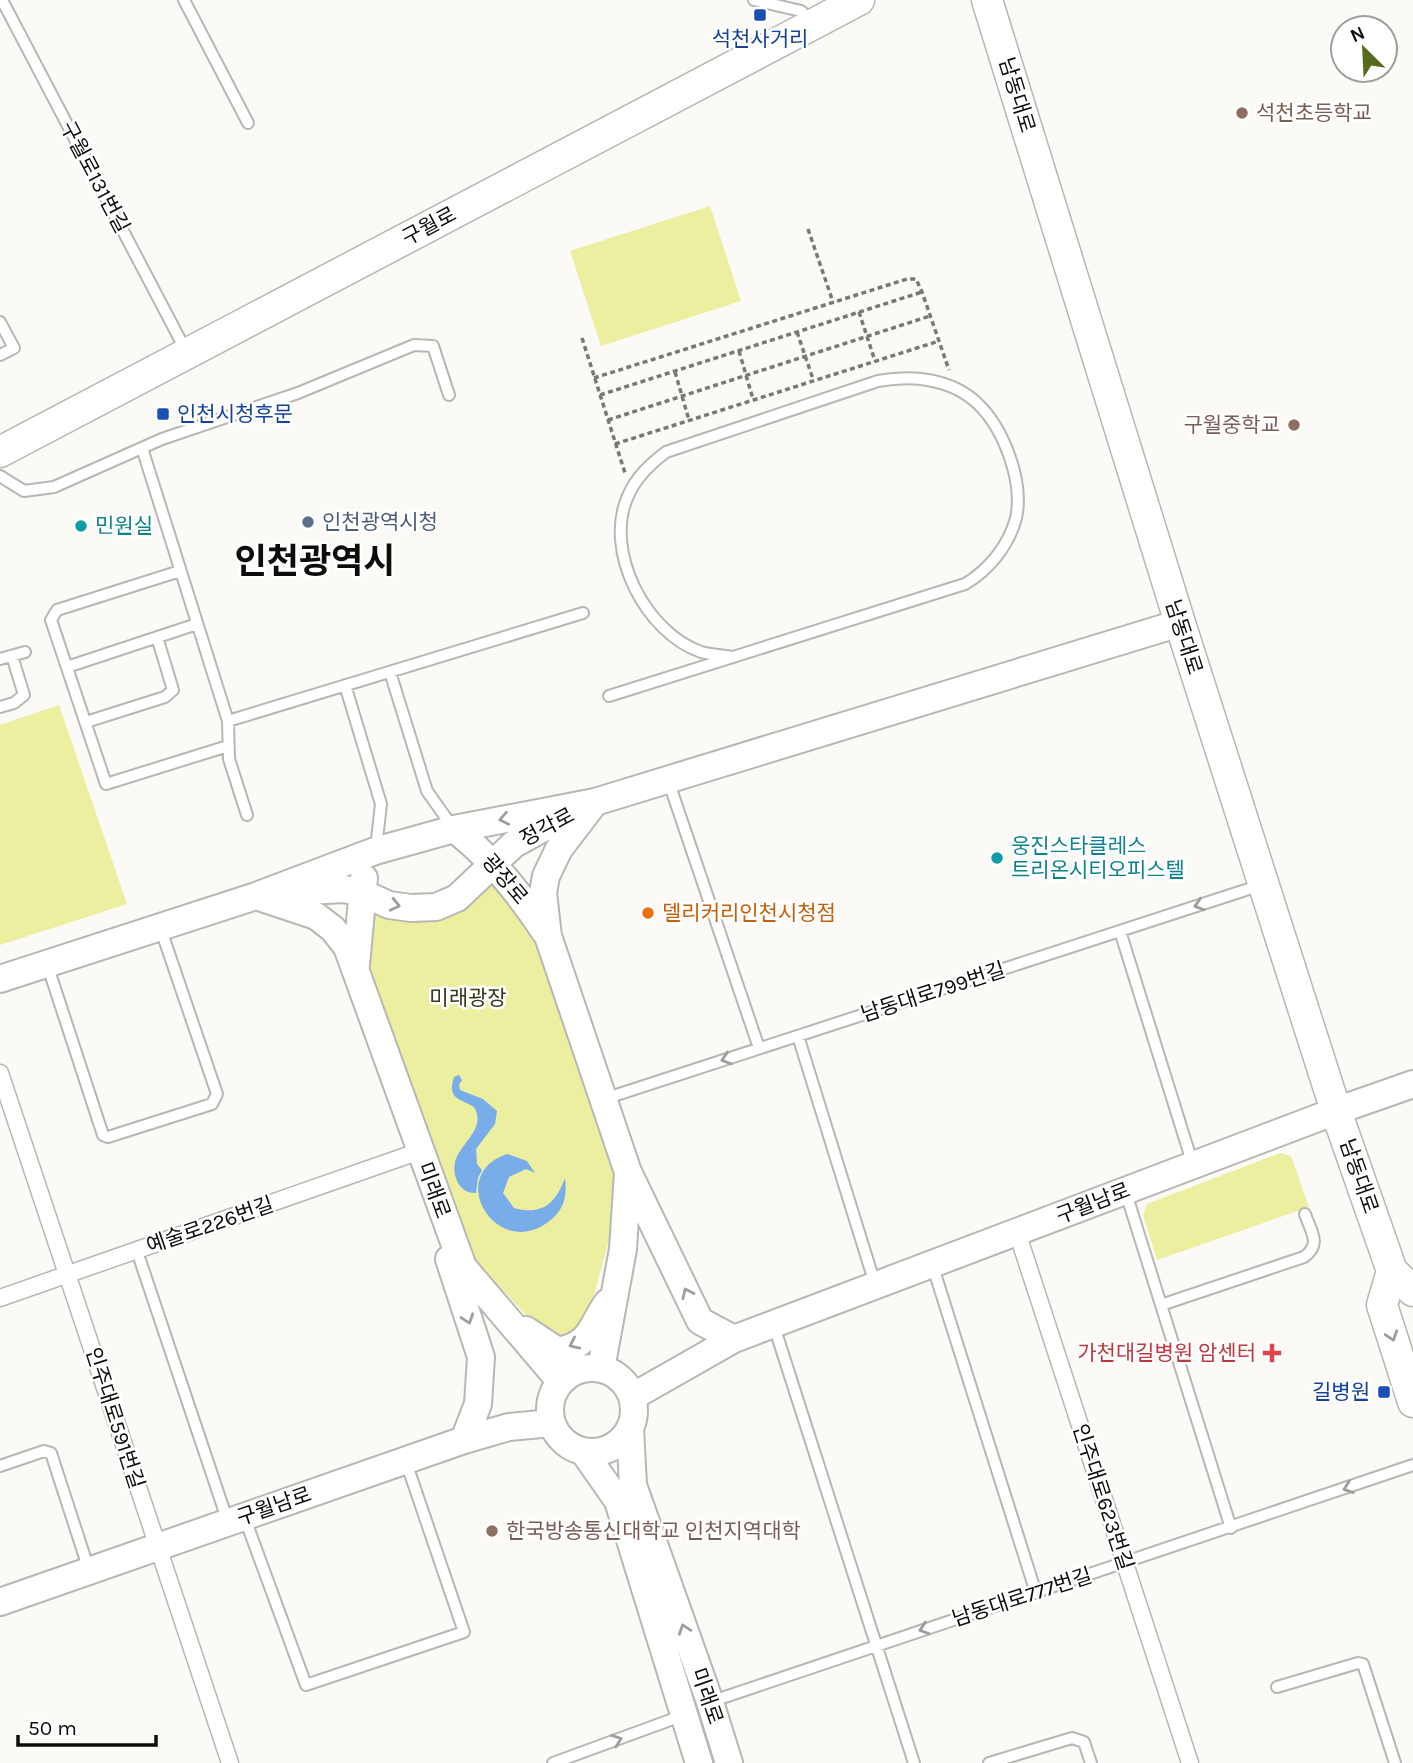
<svg xmlns="http://www.w3.org/2000/svg" width="1413" height="1763" viewBox="0 0 1413 1763" font-family="Karla,'Noto Sans KR',sans-serif">
	<rect width="100%" height="100%" fill="#fcfaf6"/>
	<path fill="#ebef9f" d="M710 206 741 301 601 346 570 251Z
		M59 705 127 904 0 945V725Z
		M493 863 548 936 628 1172 585 1327 569 1337H551L525 1314 448 1230 356 970 363 893 436 907Z
		M1280 1153 1291 1156 1309 1207 1157 1260 1143 1215 1147 1204Z"/>
	<path fill="#78adea" d="M459 1075 462 1080 459 1085 460 1090 483 1099 497 1111 495 1124 476 1149 477 1164 482 1170 478 1178 476 1193C460 1194 452 1177 455 1162 460 1143 487 1129 474 1107 459 1098 447 1099 454 1077Z
		M507 1154 527 1161 535 1173 526 1169 509 1177 503 1193 514 1208C542 1216 556 1203 565 1178 567 1194 565 1207 553 1218 500 1266 442 1176 507 1154Z"/>
	<g fill="none" stroke-linecap="round" stroke-linejoin="round">
		<defs>
			<path id="service" d="M2 0 186 351
				M184 0 248 123
				M754 0 801 11 812 22
				M0 322 14 348 0 355
				M142 448 228 721 229 759 247 815
				M0 476 24 491 54 487 162 439 298 393 414 345 433 346 449 395
				M180 571 57 610 51 620 106 784 228 746
				M0 659 25 652
				M67 667 197 624
				M390 672 427 791 454 829
				M345 685 381 804 376 848
				M609 696 965 584C989 570 1009 545 1016 518 1024 482 1004 429 978 404 951 378 912 375 878 381L666 452C650 464 636 477 628 496 603 551 646 633 701 652 711 655 723 655 733 657
				M0 707 14 703 24 695 12 656
				M228 721 583 613
				M86 722 165 697 173 690 157 637
				M668 780 759 1048
				M1120 931 1193 1165
				M47 964 103 1135 108 1137 212 1104 217 1094 160 927
				M798 1036 875 1284
				M604 1099 1261 885
				M1125 1190 1231 1528
				M140 1260 228 1522
				M932 1264 1036 1593
				M1161 1305 1304 1257C1322 1244 1311 1232 1305 1214
				M774 1326 914 1763
				M0 1466 44 1451 51 1453 89 1570
				M244 1516 306 1685 464 1632 406 1462
				M1277 1687 1358 1663 1363 1664 1395 1763
				M710 1702 1413 1465
				M553 1763 684 1715
				M989 1763 1072 1738 1084 1742 1091 1763"/>
			<path id="pedestrian" d="M0 1073 230 1763
				M1017 1232 1190 1763
				M0 1298 420 1151"/>
			<path id="tertiary" d="M595 802 559 849 546 876 543 893 548 936 628 1172 623 1249 601 1369
				M454 829C491 857 520 894 545 932
				M291 892 344 889 363 893 389 905 411 908 436 907 457 898 514 844 565 816
				M256 896 316 916 333 929 347 947 463 1267 561 1382
				M356 965 364 878
				M0 979 256 896 375 851 454 829 595 802 1180 623
				M629 1174 700 1321 734 1339
				M449 1259 481 1357 478 1404 464 1440
				M526 1330 558 1351C593 1343 589 1328 608 1302
				M550 1410a42 42 0 1 1 84 0a42 42 0 1 1-84 0Z
				M632 1397 734 1339 1336 1111 1413 1084
				M630 1429 633 1485 710 1702 729 1763
				M583 1451 618 1501 699 1763
				M0 1602 464 1440 509 1427 552 1423"/>
			<path id="secondary" d="M987 0 1180 623 1336 1111 1392 1271 1413 1291
				M0 452 859 0
				M1392 1271 1382 1305 1413 1402"/>
		</defs>
		<use href="#service" stroke="#b9b7b3" stroke-width="14"/>
		<use href="#pedestrian" stroke="#b9b7b3" stroke-width="19"/>
		<use href="#tertiary" stroke="#b9b7b3" stroke-width="30"/>
		<use href="#secondary" stroke="#b9b7b3" stroke-width="33"/>
		<path stroke="#797875" stroke-width="3.5" stroke-dasharray="5 3.5" stroke-linecap="butt" d="M808 229 833 302
			M859 312 875 361
			M797 332 813 379
			M582 338 625 473
			M739 351 753 399
			M675 372 689 420
			M594 378 907 279H916L922 292 949 370
			M600 395 922 292
			M608 420 930 316
			M615 444 939 341"/>
		<use href="#service" stroke="#fff" stroke-width="10"/>
		<use href="#pedestrian" stroke="#fff" stroke-width="16"/>
		<use href="#tertiary" stroke="#fff" stroke-width="26"/>
		<use href="#secondary" stroke="#fff" stroke-width="30"/>
	</g>
	<defs><path id="oneway-chevron" d="M-2-3.5L2.5 0L-2 3.5" fill="none" stroke-width="1.6" stroke-linecap="round" stroke-linejoin="round" transform="scale(1.75)"/></defs>
	<g stroke="#9e9e9d">
		<use href="#oneway-chevron" transform="translate(504 819) rotate(169)"/>
		<use href="#oneway-chevron" transform="translate(395 905) rotate(13)"/>
		<use href="#oneway-chevron" transform="translate(1199 905) rotate(162)"/>
		<use href="#oneway-chevron" transform="translate(726 1059) rotate(162)"/>
		<use href="#oneway-chevron" transform="translate(687 1293) rotate(-115)"/>
		<use href="#oneway-chevron" transform="translate(468 1319) rotate(72)"/>
		<use href="#oneway-chevron" transform="translate(1392 1336) rotate(72)"/>
		<use href="#oneway-chevron" transform="translate(574 1344) rotate(155)"/>
		<use href="#oneway-chevron" transform="translate(1348 1488) rotate(161)"/>
		<use href="#oneway-chevron" transform="translate(684 1629) rotate(-109)"/>
		<use href="#oneway-chevron" transform="translate(924 1629) rotate(162)"/>
		<use href="#oneway-chevron" transform="translate(617 1740) rotate(-20)"/>
	</g>
	<g fill="#1a4fb4" stroke="#fff" stroke-width="2.5">
		<rect x="753" y="8" width="14" height="14" rx="3.5"/>
		<rect x="156" y="407" width="14" height="14" rx="3.5"/>
		<rect x="1377" y="1385" width="14" height="14" rx="3.5"/>
	</g>
	<g fill="#8d6e63" stroke="#fff" stroke-width="2.5">
		<circle cx="1242" cy="113" r="7"/>
		<circle cx="1294" cy="425" r="7"/>
		<circle cx="492" cy="1531" r="7"/>
	</g>
	<circle fill="#5c6f8a" stroke="#fff" stroke-width="2.5" cx="308" cy="522" r="7"/>
	<g fill="#0f9aa8" stroke="#fff" stroke-width="2.5">
		<circle cx="81" cy="526" r="7"/>
		<circle cx="997" cy="858" r="7"/>
	</g>
	<circle fill="#e8710a" stroke="#fff" stroke-width="2.5" cx="648" cy="913" r="7"/>
	<path fill="#e0444e" stroke="#fff" stroke-width="2.5" d="M1268.5 1342.5h7v7h7v7h-7v7h-7v-7h-7v-7h7z"/>
	<g text-anchor="middle" dominant-baseline="central" stroke-width="5" stroke-linejoin="round" paint-order="stroke">
		<g font-size="21" fill="#164399" stroke="#fff">
			<text x="760" y="39">석천사거리</text>
			<text x="177" y="414" text-anchor="start">인천시청후문</text>
			<text x="1370" y="1392" text-anchor="end">길병원</text>
		</g>
		<g font-size="21" fill="#0d0d0b" stroke="#fff">
			<text transform="translate(1017 95) rotate(73)">남동대로</text>
			<text transform="translate(95 177) rotate(62)">구월로131번길</text>
			<text transform="translate(429 226) rotate(-28)">구월로</text>
			<text transform="translate(1184 637) rotate(72)">남동대로</text>
			<text transform="translate(547 827) rotate(-28)">정각로</text>
			<text transform="translate(505 879) rotate(50)">광장로</text>
			<text transform="translate(933 992) rotate(-18)">남동대로799번길</text>
			<text transform="translate(1359 1176) rotate(71)">남동대로</text>
			<text transform="translate(434 1190) rotate(70)">미래로</text>
			<text transform="translate(1093 1203) rotate(-21)">구월남로</text>
			<text transform="translate(210 1225) rotate(-19)">예술로226번길</text>
			<text transform="translate(115 1418) rotate(72)">인주대로591번길</text>
			<text transform="translate(1103 1497) rotate(72)">인주대로623번길</text>
			<text transform="translate(274 1506) rotate(-19)">구월남로</text>
			<text transform="translate(1022 1597) rotate(-18)">남동대로777번길</text>
			<text transform="translate(707 1696) rotate(71)">미래로</text>
		</g>
		<g font-size="21" fill="#785e54" stroke="#fff" text-anchor="start">
			<text x="1256" y="113">석천초등학교</text>
			<text x="1280" y="425" text-anchor="end">구월중학교</text>
			<text x="506" y="1531">한국방송통신대학교 인천지역대학</text>
		</g>
		<g font-size="21" fill="#4e5e75" stroke="#fff" text-anchor="start">
			<text x="322" y="522">인천광역시청</text>
		</g>
		<g font-size="21" fill="#0d838f" stroke="#fff" text-anchor="start">
			<text x="95" y="526">민원실</text>
			<text x="1011" y="846">웅진스타클레스<tspan x="1011" dy="24">트리온시티오피스텔</tspan></text>
		</g>
		<g font-size="21" fill="#c56008" stroke="#fff" text-anchor="start">
			<text x="662" y="913">델리커리인천시청점</text>
		</g>
		<g font-size="21" fill="#373815" stroke="#fff">
			<text x="468" y="998">미래광장</text>
		</g>
		<g font-size="21" fill="#be3a42" stroke="#fff" text-anchor="end">
			<text x="1256" y="1353">가천대길병원 암센터</text>
		</g>
		<g font-size="35" font-weight="bold" fill="#0d0d0b" stroke="#fff">
			<text x="315" y="561">인천광역시</text>
		</g>
	</g>
	<g transform="translate(1364 49) rotate(336)"><circle r="33" fill="#ffffff" stroke="#9e9e9d" stroke-width="2"/>
	<path d="M0-5L12 26L0 18L-12 26Z" fill="#556c1c"/>
	<text y="-10" font-size="19" font-weight="bold" text-anchor="middle" fill="#0d0d0b">N</text>
	</g>
	<path d="M18 1735v10h138v-10" fill="none" stroke="#0d0d0b" stroke-width="3.5"/>
	<text x="28" y="1735" font-size="21" fill="#0d0d0b" stroke="#ffffff" stroke-width="5" paint-order="stroke">50 m</text>
</svg>
